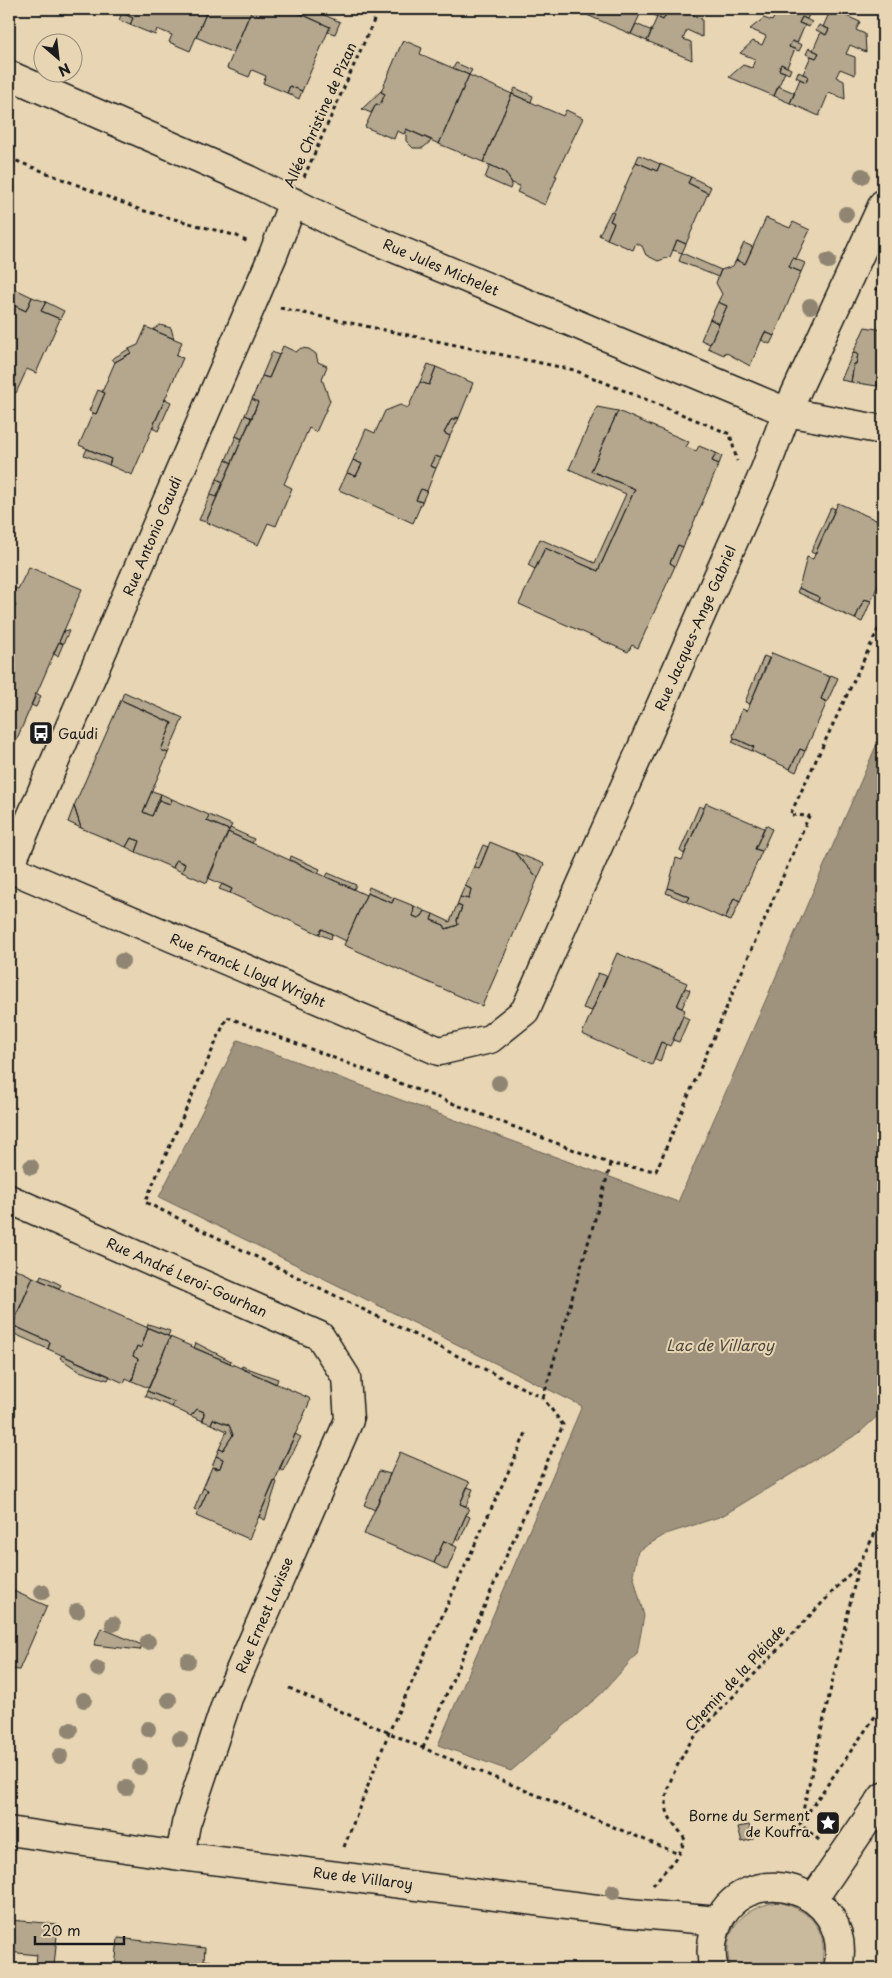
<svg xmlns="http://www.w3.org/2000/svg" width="892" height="1978" viewBox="0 0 892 1978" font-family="'Playpen Sans',sans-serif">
	<rect width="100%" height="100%" fill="#e7d5b3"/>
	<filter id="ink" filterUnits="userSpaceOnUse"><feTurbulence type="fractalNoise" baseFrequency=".02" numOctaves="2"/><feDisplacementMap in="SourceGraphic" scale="10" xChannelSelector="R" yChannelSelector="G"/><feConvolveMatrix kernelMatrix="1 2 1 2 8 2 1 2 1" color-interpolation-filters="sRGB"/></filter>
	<g filter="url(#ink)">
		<path fill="#caba9d" stroke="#736b5c" d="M778 1902C813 1910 831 1933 820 1969H731C719 1932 742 1907 778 1902Z"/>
		<path fill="#9f937e" stroke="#6b6357" d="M883 730V1411L859 1433 722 1516 666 1534 638 1551 633 1574 644 1616 637 1654 602 1693 511 1771 438 1745 582 1406 159 1197 238 1040 678 1202Z"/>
		<path fill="#b4a78e" stroke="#1c1c1c" d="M124 9H208L190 51 169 42 172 35 157 29 155 35 130 25 133 18 122 13Z
			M208 9H252L233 53 196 37Z
			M252 9H289L330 27 302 91 290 86 287 93 263 83 266 76 252 70 249 77 227 68Z
			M299 9H311L340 22 335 34 328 32 330 27 297 12Z
			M593 9H639L642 10 631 34 587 15Z
			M661 9H696L693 15 702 19V37L687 30 683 39 691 42 692 60 647 41 657 17 663 20 666 14 660 12Z
			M767 9H812L807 19 802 17 799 23 805 25 797 43 792 41 789 47 795 49 787 67 781 64 779 70 785 72 774 96 729 77 743 65 752 68 755 59 740 53 753 41 762 45 766 36 750 29 764 18 772 21 776 13Z
			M831 9 860 22 856 30 865 34 866 52 850 45 846 54 855 57V75L840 69 836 77 844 81 845 99 829 92 819 116 790 103 800 79 806 82 808 76 803 74 811 56 816 58 819 53 813 50 821 32 826 35 829 29 823 27Z
			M656 10 666 14 663 20 653 15Z
			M122 13 133 18 130 25 119 20Z
			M802 17 812 22 809 27 799 23Z
			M636 24 652 31 647 41 631 34Z
			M819 25 829 29 826 35 816 30Z
			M403 40 422 48 420 54 469 75 439 144 406 129 404 134 397 131 394 139 365 127 376 104 380 105 385 94 381 92Z
			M792 41 802 45 799 51 789 47Z
			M809 48 819 53 816 58 806 54Z
			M456 63 472 70 469 75 453 68Z
			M781 64 791 69 789 74 779 70Z
			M798 72 808 76 806 82 796 77Z
			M469 75 512 94 483 162 439 144Z
			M290 86 302 91 299 99 287 93Z
			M778 86 795 93 790 103 774 96Z
			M515 88 533 96 531 102 512 94Z
			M382 90 381 92 385 94 380 105 376 104 371 113 362 109Z
			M512 94 563 116 566 110 583 118 555 176H557L545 205 517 192 520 186 512 183 505 172 483 162Z
			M406 129 432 140 423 148H413L406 141Z
			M639 155 660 164 657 171 636 162Z
			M636 162 657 171 660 164 691 177 688 183 708 193 686 244 677 240 670 257 658 261 646 255 642 246 636 243 633 250 607 239 614 223 610 221Z
			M490 165 505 172 512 183 510 189 485 178Z
			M691 177 711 187 708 193 688 183Z
			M611 211 614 213 610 221 614 223 607 239 599 235Z
			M766 218 790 228 793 222 810 230 796 259 793 258 789 267 801 272 774 336 765 332 750 366 725 352 724 355 708 348 727 306 718 302 722 294 716 283 721 270 733 266 736 260 745 264Z
			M677 240 686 244 682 253 673 250Z
			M744 243 753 247 745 264 736 260Z
			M682 253 721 270 718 277 679 261Z
			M793 258 805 263 801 272 789 267Z
			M9 286 32 297 26 311 9 303Z
			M32 297 46 302 41 311 60 319 36 373 27 369 16 393 9 390V303L26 311Z
			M46 302 64 311 60 319 41 311Z
			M718 302 727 306 719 324 710 319Z
			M710 319 719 324 710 344 701 340Z
			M160 325 171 328 174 339 153 330Z
			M146 327 182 342 176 356 183 358 132 475 109 465 111 459 79 445 93 413 96 414 105 393 102 392 115 362 131 353 129 349 138 345Z
			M865 327 883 330V363L877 386 851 382 854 364H856L858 354 853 353Z
			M765 332 774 336 770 344 761 340Z
			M283 346 296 352 301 348 309 349 316 354 318 362 327 366 322 379 330 401 316 432 309 428 284 484 292 488 276 526 268 523 258 545 206 522 258 402 252 399 262 376 269 378Z
			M129 349 131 353 115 362 112 359Z
			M272 352 279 355 269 378 262 376Z
			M853 353 858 354 856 364H854L851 382 841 380Z
			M883 363V387L877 386Z
			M428 364 436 367 429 385 420 382Z
			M436 367 473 383 459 418 451 420 444 433 450 436 441 458 435 456 430 466 436 468 427 491 421 489 416 500 422 502 413 523 339 490 347 473 356 476 362 464 353 460 366 429 375 433 385 411 400 405 408 408 420 382 429 385Z
			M98 390 105 393 96 414 89 411Z
			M165 399 171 402 158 431 152 428Z
			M252 399 258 402 252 418 245 415Z
			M597 407 618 411 591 471 635 489 598 571 545 548 535 569 528 565 540 539 595 563 626 494 569 469Z
			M618 411 689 442 686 447 696 451 699 446 716 453 712 461 719 464 683 547 678 545 670 563 675 566 638 648 632 645 628 652 519 604 545 548 598 571 635 489 591 471Z
			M245 415 252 418 242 439 236 436Z
			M457 417 459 418 450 436 444 433 451 420Z
			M236 436 242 439 232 463 226 460Z
			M87 449 111 459 109 465 84 455Z
			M716 453 722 456 719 464 712 461Z
			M435 456 441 458 436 468 430 466Z
			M226 460 232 463 223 482 217 479Z
			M353 460 362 464 356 476 347 473Z
			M217 479 223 482 217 497 210 495Z
			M421 489 427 491 422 502 416 500Z
			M210 495 217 497 206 522 199 520Z
			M838 503 883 523V574L871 601 864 599 855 619 818 602 819 597 799 588 807 557 813 559Z
			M831 507 835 509 815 554 811 552Z
			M678 545 683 547 675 566 670 563Z
			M29 567 82 589 9 757V612L12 614 16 605 9 602 15 588 18 589Z
			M799 588 819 597 818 602 797 592Z
			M864 599 871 601 862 622 855 619Z
			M64 630 69 631 63 644 59 642Z
			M59 642 63 644 58 656 53 654Z
			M772 653 830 677 821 699 827 702 805 751 800 749 790 769 752 751 754 747 734 738 733 735 742 709 747 711Z
			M764 656 769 658 750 704 745 702Z
			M831 675 838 678 827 702 821 699Z
			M124 692 183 718 168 753 161 750 172 723 121 700Z
			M36 693 41 696 36 707 31 705Z
			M121 700 172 723 161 750 168 753 143 812 152 816 159 800 170 804 172 799 209 815 207 821 229 830 207 883 182 872 185 864 176 860 173 868 136 852 140 841 131 838 126 847 81 828 74 806Z
			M734 738 754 747 752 751 732 742Z
			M800 749 805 751 796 772 790 769Z
			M152 791 161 794 152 816 143 812Z
			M161 794 172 799 170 804 159 800Z
			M706 803 764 828 755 849 762 851 740 901 734 898 725 919 687 902 690 897 668 888 676 858 682 860Z
			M74 806 81 828 68 822Z
			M699 806 704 808 684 854 680 851Z
			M209 815 232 825 229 830 207 821Z
			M766 825 772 829 762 851 755 849Z
			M230 828 254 839 252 843 228 832Z
			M228 832 366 895 346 941 322 929 319 934 230 893 232 889 208 878Z
			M131 838 140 841 136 852 126 847Z
			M490 842 514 852 538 878 482 1006 344 945 367 893 392 903 394 898 414 906 413 916 418 918 422 916 425 911 433 914 431 920 444 925 446 929 458 925 457 920 462 907 457 905 460 897 469 899 471 889 465 886 474 866 479 869Z
			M483 845 488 847 479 869 474 866Z
			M514 852 544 864 538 878Z
			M291 856 320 869 318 873 290 860Z
			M176 860 185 864 182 872 173 868Z
			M328 873 356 885 354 889 326 877Z
			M222 884 232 889 230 893 219 889Z
			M465 886 471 889 469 899 460 897Z
			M369 887 394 898 392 903 367 893Z
			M668 888 690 897 687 902 666 893Z
			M734 898 740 901 731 921 725 919Z
			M457 905 462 907 457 920 458 925 446 929 444 925 431 920 433 914 450 922Z
			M414 906 425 911 422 916 418 918 413 916Z
			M322 929 332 934 331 939 319 934Z
			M617 953 687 983 677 1006 685 1010 673 1040 670 1046 661 1042 652 1065 582 1034Z
			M598 973 607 976 592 1011 583 1008Z
			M685 988 690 990 682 1008 677 1006Z
			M683 1016 689 1019 679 1042 673 1040Z
			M661 1042 666 1044 660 1062 654 1059Z
			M9 1266 33 1277 10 1332 9 1331Z
			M41 1275 61 1285 59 1288 39 1280Z
			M33 1277 148 1328 141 1348 137 1346 133 1356 138 1359 132 1381 126 1378 124 1383 48 1349 50 1342 12 1325Z
			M148 1324 170 1331 168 1336 147 1327Z
			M12 1325 50 1342 48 1349 10 1332Z
			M148 1328 170 1337 149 1388 132 1381 138 1359 133 1356 137 1346 141 1348Z
			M170 1337 309 1398 310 1401 249 1539 196 1516 208 1490 203 1488 212 1467 220 1468 223 1459 216 1456 219 1449 223 1450 233 1435 229 1425 213 1419 211 1424 203 1421 204 1412 197 1409 191 1416 172 1407 174 1402 147 1391Z
			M196 1343 231 1361 230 1363 194 1348Z
			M62 1355 110 1376 108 1380 79 1371 60 1358Z
			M242 1366 258 1372 278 1379 276 1384 241 1368Z
			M147 1391 174 1402 172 1407 145 1396Z
			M197 1409 204 1412 203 1421 191 1416Z
			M213 1419 229 1425 233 1435 223 1450 219 1449 227 1431 211 1424Z
			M295 1434 301 1437 283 1471 279 1469Z
			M400 1452 470 1482 460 1504 469 1508 453 1545 444 1541 434 1563 364 1534Z
			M216 1456 223 1459 220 1468 217 1469 212 1467Z
			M379 1471 390 1474 375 1510 364 1505Z
			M274 1481 277 1482 265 1520 259 1517Z
			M467 1487 473 1489 466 1506 460 1504Z
			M203 1488 208 1490 198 1512 194 1510Z
			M466 1515 470 1517 460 1540 456 1538Z
			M444 1541 457 1547 447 1570 434 1563Z
			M9 1589 47 1606 19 1670 9 1669Z
			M101 1628 142 1645 140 1650 94 1645Z
			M749 1825 753 1839 742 1842 738 1827Z
			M9 1920 58 1924 54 1967 36 1965 37 1955 9 1952Z
			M118 1938 205 1948 204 1960 211 1961 210 1969H115Z"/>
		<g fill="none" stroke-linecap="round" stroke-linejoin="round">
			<defs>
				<path id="minor" d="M9 75 249 180 334 223 787 412 883 430
					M9 868 439 1051 490 1039 525 1011 763 475 787 412 883 204
					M9 868 273 255 293 202
					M9 1199 320 1336 346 1377 349 1420 228 1698 186 1824 180 1856
					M9 1831 180 1856 629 1913 718 1921
					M814 1898 883 1797
					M714 1969C710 1955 711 1942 716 1928 740 1856 856 1884 838 1969"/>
			</defs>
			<use href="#minor" stroke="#1c1c1c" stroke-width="31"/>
			<path stroke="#1c1c1c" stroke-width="3" stroke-dasharray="4 4" stroke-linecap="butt" d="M9 158 141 210 237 236 248 242
				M304 177 379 9
				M875 288 883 292
				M280 308 574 370 730 434 737 461
				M543 1398 611 1164
				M289 1688 423 1748 679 1854
				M423 1748 563 1425 543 1398 145 1202 227 1017 611 1164 656 1171 809 816 790 815 883 619
				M800 1824 859 1564
				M819 1840 800 1824 883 1705
				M344 1847 389 1732 526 1433
				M653 1885 679 1854 685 1840C681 1832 674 1825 670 1818 657 1795 680 1761 691 1741L859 1564 883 1518"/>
			<use href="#minor" stroke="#e7d5b3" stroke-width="28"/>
		</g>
		<g fill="#908572">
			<circle cx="862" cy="176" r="8"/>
			<circle cx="846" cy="214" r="8"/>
			<circle cx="828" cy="261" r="8"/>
			<circle cx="810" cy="306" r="8"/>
			<circle cx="122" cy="961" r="8"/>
			<circle cx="499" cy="1083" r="8"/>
			<circle cx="31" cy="1167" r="8"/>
			<circle cx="42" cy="1592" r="8"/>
			<circle cx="77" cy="1611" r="8"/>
			<circle cx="113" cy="1624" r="8"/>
			<circle cx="148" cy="1642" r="8"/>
			<circle cx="188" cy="1661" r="8"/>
			<circle cx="98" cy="1669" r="8"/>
			<circle cx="84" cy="1700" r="8"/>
			<circle cx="169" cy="1700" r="8"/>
			<circle cx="148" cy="1729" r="8"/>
			<circle cx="70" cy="1730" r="8"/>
			<circle cx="180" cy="1739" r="8"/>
			<circle cx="60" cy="1756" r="8"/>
			<circle cx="140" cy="1767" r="8"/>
			<circle cx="126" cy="1788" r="8"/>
			<circle cx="613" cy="1892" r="8"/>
		</g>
	</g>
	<defs>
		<symbol id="bus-square" viewBox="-11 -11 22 22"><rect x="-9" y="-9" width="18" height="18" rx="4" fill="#1c1c1c" stroke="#e7d5b3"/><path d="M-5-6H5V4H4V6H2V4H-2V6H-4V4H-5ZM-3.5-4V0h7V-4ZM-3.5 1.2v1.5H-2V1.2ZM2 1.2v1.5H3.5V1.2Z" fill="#fff"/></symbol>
		<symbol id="sight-square" viewBox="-11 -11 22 22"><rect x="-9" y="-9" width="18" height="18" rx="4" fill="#1c1c1c" stroke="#e7d5b3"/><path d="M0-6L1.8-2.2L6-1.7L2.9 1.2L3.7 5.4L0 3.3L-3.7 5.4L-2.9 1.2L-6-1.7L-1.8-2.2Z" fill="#fff"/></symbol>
	</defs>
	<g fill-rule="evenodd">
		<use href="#bus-square" x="27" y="719" width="28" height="28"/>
		<use href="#sight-square" x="814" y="1809" width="28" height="28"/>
	</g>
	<g text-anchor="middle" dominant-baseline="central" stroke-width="4" stroke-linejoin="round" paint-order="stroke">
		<g font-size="14" fill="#1c1c1c" stroke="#e7d5b3">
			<text transform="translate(320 115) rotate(-66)">Allée Christine de Pizan</text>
			<text transform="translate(441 267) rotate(23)">Rue Jules Michelet</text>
			<text transform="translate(152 536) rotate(-67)">Rue Antonio Gaudi</text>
			<text transform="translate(695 628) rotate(-66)">Rue Jacques-Ange Gabriel</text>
			<text transform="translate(248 970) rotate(23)">Rue Franck Lloyd Wright</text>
			<text transform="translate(187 1277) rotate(24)">Rue André Leroi-Gourhan</text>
			<text transform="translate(264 1615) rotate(-67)">Rue Ernest Lavisse</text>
			<text transform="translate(735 1678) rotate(-47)">Chemin de la Pléiade</text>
			<text transform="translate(363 1878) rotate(7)">Rue de Villaroy</text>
		</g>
		<g font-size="14" fill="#1c1c1c" stroke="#e7d5b3" text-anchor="start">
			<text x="58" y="733">Gaudi</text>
			<text x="810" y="1815" text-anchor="end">Borne du Serment<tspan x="810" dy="16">de Koufra</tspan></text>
		</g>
		<g font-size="15" font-style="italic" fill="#4a463e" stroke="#e7d5b3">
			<text x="720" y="1344">Lac de Villaroy</text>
		</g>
	</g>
	<rect width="892" height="1978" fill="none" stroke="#e7d5b3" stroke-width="30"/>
	<rect x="15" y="15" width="862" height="1948" fill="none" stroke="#1c1c1c" stroke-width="2" filter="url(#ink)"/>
	<g transform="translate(58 58) rotate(152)"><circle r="24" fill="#e7d5b3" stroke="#968b77"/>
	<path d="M0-4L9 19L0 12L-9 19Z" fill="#1c1c1c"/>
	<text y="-8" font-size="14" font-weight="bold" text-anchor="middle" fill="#1c1c1c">N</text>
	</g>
	<path d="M35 1936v8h89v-8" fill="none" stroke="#1c1c1c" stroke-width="2.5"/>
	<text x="42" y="1936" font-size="15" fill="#1c1c1c" stroke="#e7d5b3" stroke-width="4" paint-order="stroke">20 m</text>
</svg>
